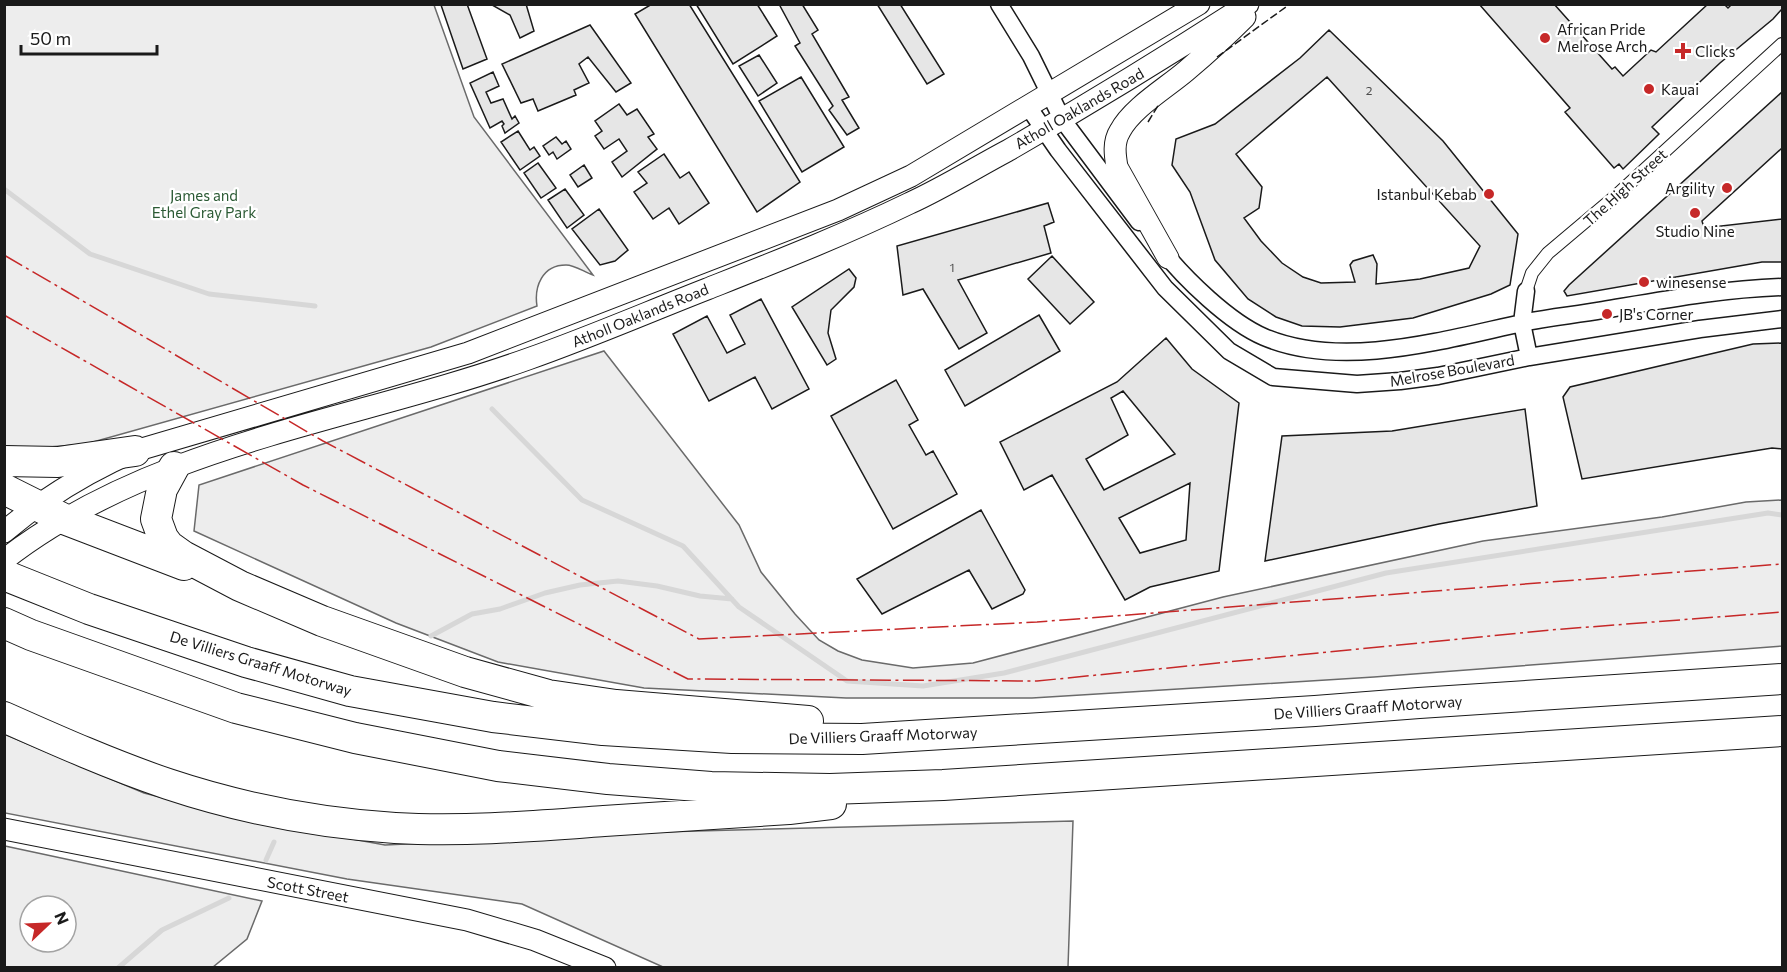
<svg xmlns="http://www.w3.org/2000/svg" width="1787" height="972" viewBox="0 0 1787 972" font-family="Commissioner,sans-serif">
	<rect width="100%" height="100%" fill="#fff"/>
	<path fill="#ededed" stroke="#6a6a6a" stroke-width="1.5" fill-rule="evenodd" d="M4 5H434L474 117 593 275C584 272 575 265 566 265 542 265 534 287 537 306L431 347 86 444 37 448 5 446Z
		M604 351 739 525 761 572 795 614 819 640 838 651 862 660 913 668 973 663 1223 597 1483 541 1662 517 1746 502 1782 500V646L1374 677 1032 698H846L644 688 498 662 396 623 194 531 199 485Z
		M4 734 144 793 259 822 385 845 659 832 1073 821 1068 967H663L522 904 347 879 5 813Z
		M5 846 262 901 247 939 213 967H5ZM30 906H66V942H30Z"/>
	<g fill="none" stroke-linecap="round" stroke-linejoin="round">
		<path stroke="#d7d7d7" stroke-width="5" d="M4 189 90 254 209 294 315 306
			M492 409 582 500 683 546 739 607 847 681 923 686 1004 673 1386 573 1768 513 1782 515
			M431 636 472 614 500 609 545 593 580 585 618 581 657 586 700 596 732 599
			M266 860 274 842
			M118 968 162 930 229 898"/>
	</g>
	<path fill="#e6e6e6" stroke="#1a1a1a" stroke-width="1.5" fill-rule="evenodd" d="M444 4H467L487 59 463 69 441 5Z
		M526 4 534 31 520 38 510 15 492 5Z
		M652 4H689L800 182 757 212 635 14Z
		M696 4H757L777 36 733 64Z
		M779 4H802L818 30 812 34 849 97 842 100 859 128 847 135 829 110 833 106 795 46 800 43Z
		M877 4H900L944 74 927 84Z
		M1479 4H1554L1612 69 1615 67 1623 76 1651 50 1656 52 1708 4H1724L1728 8 1732 4H1782V9L1773 19 1720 63 1652 127 1659 134 1623 169 1619 164 1614 168 1565 112 1570 108Z
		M590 25 631 83 616 92 588 57 579 64 589 83 574 90 576 95 538 111 533 99 521 103 502 64Z
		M1329 30 1443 141 1518 234 1510 285 1491 294 1413 318 1340 327 1302 326 1276 317 1248 299 1215 260 1190 192 1172 165 1176 139 1215 124 1300 58ZM1327 77 1480 246 1469 268 1420 279 1376 284 1377 264 1373 255 1353 261 1350 265 1355 282 1321 283 1303 277 1282 263 1261 241 1244 218 1259 208 1262 187 1236 154Z
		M759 55 777 83 758 96 739 66Z
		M493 72 499 86 486 92 491 103 503 99 512 119 515 116 519 123 505 133 502 126 504 124 502 121 490 128 470 83Z
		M801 77 844 147 802 172 759 101Z
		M1782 92V148L1702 221 1704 228 1782 219V262H1762L1567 296 1564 291 1569 285Z
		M619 104 627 115 637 109 654 134 648 137 657 149 622 177 612 162 627 151 619 139 604 149 595 136 602 131 595 121Z
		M518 131 530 150 534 147 540 156 520 170 501 142Z
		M556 137 562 144 566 141 571 149 557 159 553 152 549 155 543 146Z
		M664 154 680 178 689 172 709 203 679 224 669 208 653 219 634 192 647 183 638 172Z
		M538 163 556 188 541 198 524 173Z
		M584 165 592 178 578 187 570 175Z
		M565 189 584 215 567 228 548 200Z
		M1048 203 1054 222 1044 226 1051 253 958 280 987 333 959 349 923 289 903 295 897 246Z
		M599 209 628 250 615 261 600 265 572 229Z
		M1052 256 1094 302 1070 324 1028 279Z
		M849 269 856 278 854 287 831 310 828 333 836 359 827 365 792 307Z
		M761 299 809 389 772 409 755 377 709 401 673 334 707 316 727 353 745 344 730 315Z
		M1039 315 1060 351 965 406 945 370Z
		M1166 338 1192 369 1239 403 1219 571 1150 587 1125 600 1052 475 1024 490 1000 442 1117 382ZM1123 391 1175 454 1104 490 1086 459 1128 435 1111 398ZM1190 483 1186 540 1140 553 1119 518Z
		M1782 343V449L1772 448 1582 479 1563 397 1570 387 1753 344Z
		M896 380 918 420 909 425 926 455 933 451 957 494 893 529 831 416Z
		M1525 409 1537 506 1439 524 1265 561 1282 436 1392 431Z
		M981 510 1025 590 1023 594 992 609 969 570 882 614 857 579Z"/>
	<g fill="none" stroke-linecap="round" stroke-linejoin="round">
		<defs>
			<path id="pedestrian" d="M1526 291 1532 273 1548 253 1618 194 1782 44"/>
			<path id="minor" d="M999 4 1031 56 1062 119 1139 222
				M1027 105 1058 150 1165 288 1229 351 1273 377 1357 384 1400 381 1438 376 1529 357 1700 329 1782 319
				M1161 249C1185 279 1229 322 1264 337 1342 370 1443 340 1522 323 1549 317 1576 315 1603 310 1663 300 1722 289 1782 287
				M1526 291 1522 323 1529 357"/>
			<path id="tertiary" d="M1168 258 1117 167C1115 155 1113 142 1120 131 1132 108 1166 88 1186 71 1206 54 1226 36 1245 17
				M4 532C44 498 87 472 135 451L468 353 838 210 911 176 1199 4
				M4 560C152 444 355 421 528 359 588 338 648 312 707 289 775 262 844 235 910 203 943 188 975 168 1007 151 1089 104 1169 55 1248 4
				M4 829 467 920 535 940 605 968"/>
			<path id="motorway" d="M4 461 58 462 135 451
				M174 467 162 489 156 519 163 538 169 546 183 556 240 586 322 621 465 672 548 695 616 705 808 721
				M4 489 64 519 184 565
				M4 575 89 609 246 662 350 691 493 717 603 730 732 738 862 739 1315 711 1419 703 1782 679
				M4 623 31 635 236 708 355 738 498 766 608 779 711 787 830 789 943 785 1782 731
				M4 717C58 741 112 765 168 784 240 808 319 823 395 828 464 832 535 826 604 821 665 817 727 813 789 809L831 804"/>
		</defs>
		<use href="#pedestrian" stroke="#1a1a1a" stroke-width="14"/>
		<use href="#minor" stroke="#1a1a1a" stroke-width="19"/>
		<use href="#tertiary" stroke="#1a1a1a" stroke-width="23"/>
		<use href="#motorway" stroke="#1a1a1a" stroke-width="32"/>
		<use href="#pedestrian" stroke="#fff" stroke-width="12"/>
		<use href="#minor" stroke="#fff" stroke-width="16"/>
		<use href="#tertiary" stroke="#fff" stroke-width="21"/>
		<use href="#motorway" stroke="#fff" stroke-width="30"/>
		<path stroke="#1a1a1a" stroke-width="1.5" stroke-dasharray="8 3" stroke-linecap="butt" d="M1217 57 1290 4
			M1148 122 1159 104"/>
		<path stroke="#c62828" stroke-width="1.5" stroke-dasharray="21 4.5 3 4.5" stroke-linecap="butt" d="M4 255 323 441 699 639 1037 622 1782 564
			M4 315 303 485 688 679 1037 681 1550 630 1782 612"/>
	</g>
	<g fill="#c62828" stroke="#fff" stroke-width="2">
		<circle cx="1545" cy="38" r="6"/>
		<path d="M1680 42h6v6h6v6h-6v6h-6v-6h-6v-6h6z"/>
		<circle cx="1649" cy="89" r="6"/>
		<circle cx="1727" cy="188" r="6"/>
		<circle cx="1489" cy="194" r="6"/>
		<circle cx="1695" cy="213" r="6"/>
		<circle cx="1644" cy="282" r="6"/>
		<circle cx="1607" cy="314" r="6"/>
	</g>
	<g text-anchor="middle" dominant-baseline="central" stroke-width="4.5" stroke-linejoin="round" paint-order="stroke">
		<g font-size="12" fill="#4d4d4d">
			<text x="1369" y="90">2</text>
			<text x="952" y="267">1</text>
		</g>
		<g font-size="15" fill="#1a1a1a" stroke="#fff" text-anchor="start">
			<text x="1557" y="29">African Pride<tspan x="1557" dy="17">Melrose Arch</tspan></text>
			<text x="1695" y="51">Clicks</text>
			<text x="1661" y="89">Kauai</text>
			<text x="1715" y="188" text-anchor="end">Argility</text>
			<text x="1477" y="194" text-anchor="end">Istanbul Kebab</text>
			<text x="1695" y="231" text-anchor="middle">Studio Nine</text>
			<text x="1656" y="282">winesense</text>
			<text x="1619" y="314">JB's Corner</text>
		</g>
		<g font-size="15" fill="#1a1a1a" stroke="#fff">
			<text transform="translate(1079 108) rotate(-30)">Atholl Oaklands Road</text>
			<text transform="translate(1625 187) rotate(-42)">The High Street</text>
			<text transform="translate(640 315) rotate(-22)">Atholl Oaklands Road</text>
			<text transform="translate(1452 370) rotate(-10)">Melrose Boulevard</text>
			<text transform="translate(261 663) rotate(17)">De Villiers Graaff Motorway</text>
			<text transform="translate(1368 707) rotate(-4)">De Villiers Graaff Motorway</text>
			<text transform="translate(883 735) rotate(-2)">De Villiers Graaff Motorway</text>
			<text transform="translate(308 889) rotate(11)">Scott Street</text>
		</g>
		<g font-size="15" fill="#2b5a34" stroke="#fff">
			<text x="204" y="195">James and<tspan x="204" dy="17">Ethel Gray Park</tspan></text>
		</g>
	</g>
	<rect width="1787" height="972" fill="none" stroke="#1a1a1a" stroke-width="12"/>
	<g transform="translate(48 924) rotate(67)"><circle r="28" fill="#ffffff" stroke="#a3a3a3" stroke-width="1.5"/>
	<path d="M0-4.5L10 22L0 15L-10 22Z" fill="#c62828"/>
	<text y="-9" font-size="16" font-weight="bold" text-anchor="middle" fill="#1a1a1a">N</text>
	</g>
	<path d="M21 45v9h136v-9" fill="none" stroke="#1a1a1a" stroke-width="3"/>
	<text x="30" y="45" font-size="18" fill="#1a1a1a" stroke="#ffffff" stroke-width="4.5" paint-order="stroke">50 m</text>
</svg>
